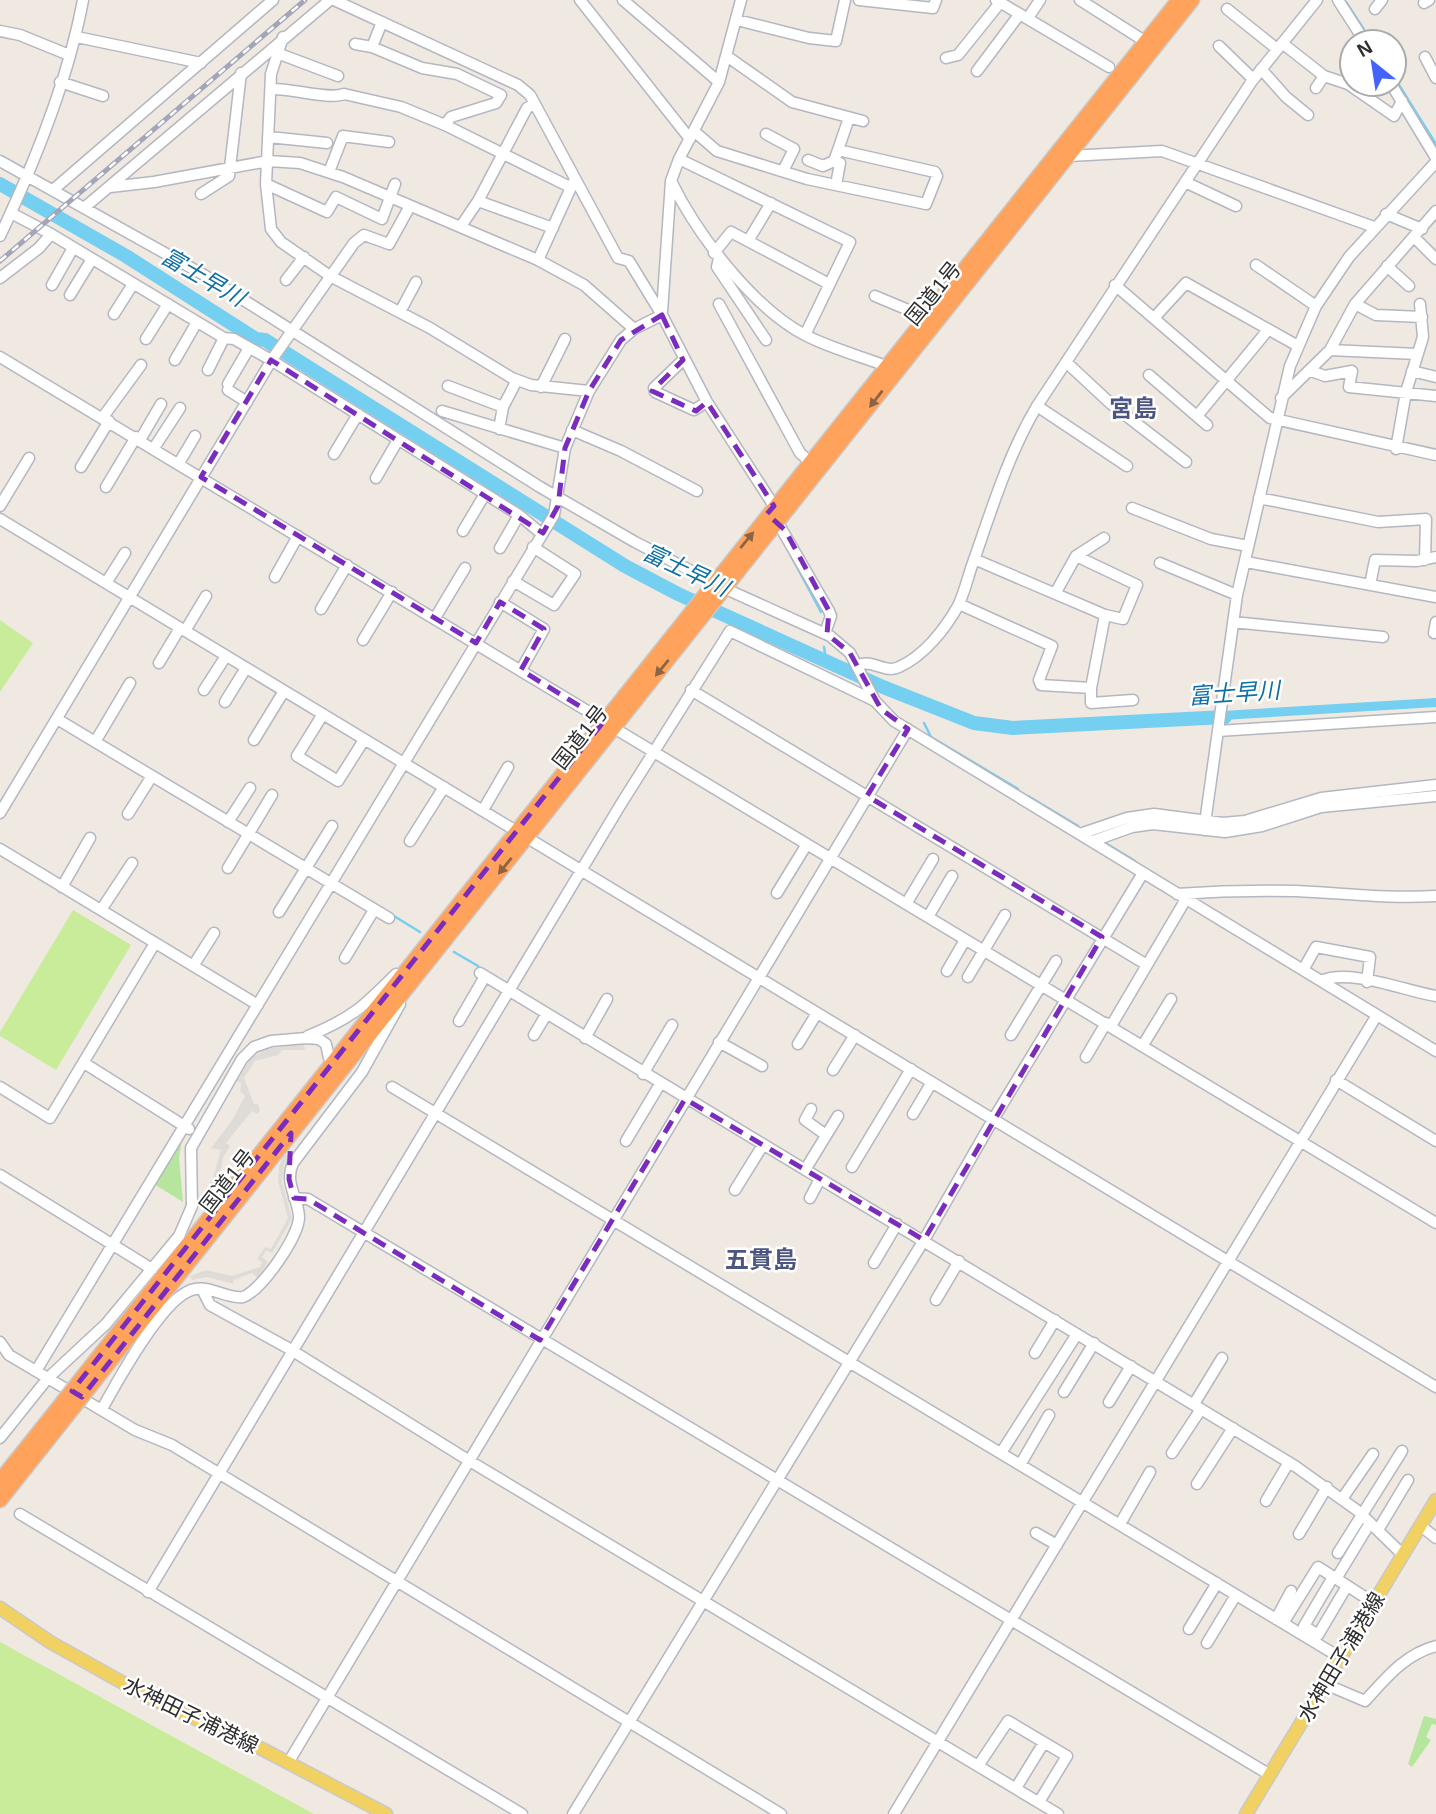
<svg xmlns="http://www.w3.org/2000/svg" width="1436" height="1814" viewBox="0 0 1436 1814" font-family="Helvetica,'Noto Sans JP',sans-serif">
	<rect width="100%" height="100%" fill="#efe9e1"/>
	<path fill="#b6e59e" d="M182 1139 179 1158 183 1202 154 1184Z
		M1424 1716 1436 1719V1725L1432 1724 1426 1737 1431 1740 1412 1767 1408 1764Z"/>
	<path fill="#c9ec9a" d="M0 620 33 643 0 692Z
		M73 910 131 945 56 1070 0 1036V1032Z
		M0 1642 314 1814H0Z"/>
	<path fill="#dfdcd8" d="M304 1044 305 1050H282L278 1055 255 1061 244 1078 254 1104H258L260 1110 257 1114 252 1111 226 1143 230 1146 223 1158 220 1175 207 1200 201 1204 196 1201 212 1181 221 1150 211 1148 233 1119 245 1096 240 1091 241 1083 237 1081 250 1059 266 1049Z
		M285 1154 289 1157 284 1164 282 1182 292 1219 272 1253 266 1250 262 1257 268 1262 258 1278 252 1273 234 1280 233 1284 207 1277 192 1280 190 1276 206 1270 232 1276 260 1267 262 1262 257 1259 265 1247 271 1249 288 1218 278 1181 279 1166Z"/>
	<path fill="#75cff0" d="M1436 698V707L1206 721V712Z"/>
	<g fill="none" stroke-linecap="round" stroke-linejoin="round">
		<path stroke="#75cff0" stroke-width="2.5" d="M1346 2 1372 42
			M1394 77 1436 144
			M790 554 821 612
			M824 647 826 660
			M924 723 931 737 1018 789
			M1028 796 1078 826
			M1102 841 1135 861
			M394 916 420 932
			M454 952 478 966"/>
		<path stroke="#75cff0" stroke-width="14" d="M0 184 126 256 256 339 265 340 625 566 678 594 883 687 974 723 1013 728 1225 717"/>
		<defs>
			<path id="minor" d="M334 0 518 85 530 95 618 258 629 261 662 315 707 402 774 506
				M580 0 690 139
				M623 0 719 82
				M859 0 933 8 936 0
				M996 0 1109 67
				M1080 0 1146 42
				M1338 0 1365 42
				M1424 3 1429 0
				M1227 9 1277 49
				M1375 9 1382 0
				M1028 18 1040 0
				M737 20 809 38 836 41 845 0
				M0 31 20 35 69 55
				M77 37 201 63
				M283 37 271 74 266 184 271 229 281 242 330 276 430 328 512 378 531 385 589 391
				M1282 43 1324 76 1348 84 1394 116 1402 101
				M355 44 372 47 422 68 457 74 501 95 496 103 451 117 445 125
				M1219 46 1253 79
				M372 47 382 22
				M277 53 338 76
				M728 57 792 102 863 121
				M1425 57 1436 78
				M946 58 958 55 999 4
				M1261 69 1286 97 1308 115
				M977 71 1019 15
				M60 82 103 96
				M1391 84 1436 158
				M1316 88 1324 76
				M271 89C291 88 329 100 344 94L401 107 445 125 570 187
				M695 132 717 151 807 179 926 204 937 176 935 172 838 150 849 118
				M766 134 794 149 783 171
				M269 137 327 143
				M1069 156 1162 151 1374 227
				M679 159 850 242 805 335
				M808 160 823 166 834 161 838 150
				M0 161 204 275 540 487 635 542 726 589 830 636 850 653 875 701 894 721 1436 1051
				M834 161 840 163 836 185
				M329 172 343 136 389 142
				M671 181C697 234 752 307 805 335 830 348 860 356 886 366
				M1185 182 1236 206
				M266 184 327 212 336 197 382 219 395 184
				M110 187 154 182 268 161 300 163 343 177 538 260 584 285 634 329
				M53 190 273 0
				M201 194 229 176 241 73
				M478 201 553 228
				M85 207 330 0
				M11 213 51 234
				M1386 214 1422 229
				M461 226 478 201 527 108 535 104
				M0 236C35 162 68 81 83 0
				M1414 237 1436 259
				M748 241 771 203
				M714 253 731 232 829 284
				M719 258 717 267 766 340
				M538 260 573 183
				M1256 265 1316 306
				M1387 266 1409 286
				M0 278 39 248 51 234 224 338 234 339 271 360 519 515 542 534
				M286 280 304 257
				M52 285 73 248
				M1115 285 1270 418 1436 455
				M70 295 92 259
				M875 296 925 317
				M719 304 800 453 809 461
				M1355 304 1376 315 1422 317
				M400 312 416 282
				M662 312 671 181 679 159 719 82 741 0
				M114 314 133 284
				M1154 318 1186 283 1298 346
				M146 339 168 304
				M1330 350 1417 354
				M0 357 604 721
				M175 360 197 322
				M683 360 654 388 655 392 694 410 707 402
				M1066 362 1110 403 1186 462
				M208 370 224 338
				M1311 371 1325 376 1352 371 1349 387 1436 396
				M1412 371 1436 377
				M1149 375 1207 425
				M228 384 249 348
				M448 386 503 407
				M541 387 565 339
				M228 390 247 402
				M1281 398 1330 350 1355 304 1436 211
				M1037 406 1127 466
				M442 411 565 448
				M1197 416 1268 330
				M103 417 141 365
				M499 429 503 407 517 380
				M572 430 621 451 697 491
				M140 440 161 404
				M154 448 180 408
				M1396 449 1406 392 1423 337 1420 304
				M334 454 358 414
				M179 463 195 436
				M81 467 109 421
				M376 478 398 440
				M106 487 136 437
				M1259 498 1378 522 1426 519 1425 560
				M0 506 29 458
				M1132 508 1211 539 1248 546
				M0 519 1436 1387
				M778 523 829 611 831 616 825 633
				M463 531 485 494
				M500 548 519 515
				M974 559 1105 615 1123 619 1137 585 1076 556
				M1246 562 1436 597
				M1160 563 1237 595
				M275 577 298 536
				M513 581 554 605 575 574 533 547
				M106 583 125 553
				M1370 585 1375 560 1417 561 1436 557
				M1056 592 1076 556 1104 538
				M500 602 544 629 521 670
				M959 604 1052 646 1039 680 1041 685 1091 688
				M321 609 347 565
				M1105 615 1091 688V703L1133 700
				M435 618 465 568
				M1233 622 1383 637
				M185 631 206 596
				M1434 633 1436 622
				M363 640 392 592
				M159 663 180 628
				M858 665C873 659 885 674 899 667 924 656 945 629 958 606 965 592 968 575 974 560 992 508 1009 453 1037 406L1252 81 1317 0
				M204 690 226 656
				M691 690 1147 965
				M225 702 246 668
				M323 714 297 756 338 781 364 740
				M57 719 389 918
				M614 728 1436 1223
				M1218 731 1436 717
				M254 740 284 691
				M95 742 130 683
				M483 810 508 767
				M0 813 273 358 354 243 364 235 389 244 410 206
				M128 814 152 776
				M228 822 250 788
				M1204 830 1237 595 1290 366 1316 306 1349 257 1436 162
				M1080 834 1127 818 1154 814 1223 823 1245 821 1321 798 1436 785
				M410 841 444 787
				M1093 841 1132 827 1153 824 1225 832 1262 826 1321 807 1436 796
				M0 849 258 1005
				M228 868 272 795
				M62 887 90 838
				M777 893 807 844
				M1177 894C1217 891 1256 890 1296 891 1343 893 1389 899 1436 896
				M906 904 933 859
				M101 910 132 863
				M279 912 332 826
				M928 917 952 876
				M345 958 374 910
				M193 966 214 933
				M1303 970 1316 947 1370 957 1367 982
				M947 971 965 940
				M480 973 1295 1466 1358 1511 1403 1555
				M968 977 1005 915
				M1321 981C1350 968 1405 991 1436 996
				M459 1021 484 978
				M1111 1026 1186 899
				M534 1035 546 1015
				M1011 1035 1056 961
				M308 1036C352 1018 363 1007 396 974
				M585 1038 607 999
				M719 1042 762 1066
				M798 1044 817 1013
				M1143 1045 1171 999
				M1086 1057 1106 1023
				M84 1063 189 1129
				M833 1070 855 1035
				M643 1074 672 1025
				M1336 1080 1436 1141
				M0 1087 50 1118 155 943
				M392 1087 1341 1658
				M811 1109 805 1120 826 1135
				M913 1114 932 1082
				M626 1141 660 1084
				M852 1167 911 1069
				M805 1170 838 1116
				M0 1175 152 1269
				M735 1190 763 1145
				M294 1198 308 1199 1270 1775
				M810 1198 820 1179
				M874 1263 897 1224
				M202 1289 210 1305 288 1348 468 1460 1058 1814
				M936 1300 959 1261
				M0 1342 9 1355 135 1430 172 1445 781 1814
				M1035 1353 1055 1320
				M36 1371 554 515 565 448 589 391 621 340 634 329 662 315
				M1064 1392 1094 1343
				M1109 1402 1131 1366
				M1194 1404 1222 1358
				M102 1409C117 1382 164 1294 195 1289 212 1286 227 1299 243 1297 262 1290 299 1236 299 1217 298 1197 284 1183 293 1163L362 1072 400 1004
				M0 1438 48 1378 106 1324 179 1236 192 1206 191 1148 242 1059 254 1047 271 1041 306 1038 319 1039 326 1044 329 1058
				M1001 1453 1077 1334
				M1172 1453 1201 1409
				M1020 1465 1049 1415
				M1197 1484 1233 1428
				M1342 1499 1373 1454
				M1266 1501 1289 1462
				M20 1514 522 1814
				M1120 1524 1150 1472
				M1421 1526 1436 1538
				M1378 1530 1408 1480
				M1036 1533 1057 1545
				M1299 1534 1327 1487
				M1338 1553 1402 1451
				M1333 1577 1304 1626 1318 1635 1347 1586
				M1336 1579 1370 1523
				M148 1592 621 804 730 631 875 701
				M1276 1619 1291 1591
				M1283 1623 1318 1567 1374 1603
				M1189 1629 1217 1583
				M1207 1643 1236 1595
				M1325 1684 1365 1701C1386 1678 1405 1654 1436 1646
				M288 1763 908 729
				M978 1766 1008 1721 1067 1756 1039 1802
				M1016 1788 1043 1744
				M573 1814 924 1240 994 1118 1143 873
				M894 1814 1377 1015"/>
			<path id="major" d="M0 1608 50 1642 150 1698 262 1749 386 1814
				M1246 1814 1436 1500"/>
			<path id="highway" d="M85 1374 1179 0
				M95 1380 1192 0
				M0 1481 63 1402
				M0 1500 73 1408"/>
		</defs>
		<use href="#minor" stroke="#b4b7c1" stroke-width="13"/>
		<use href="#major" stroke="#c9c9c9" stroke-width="15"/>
		<use href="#highway" stroke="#c9c9c9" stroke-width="17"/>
		<use href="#minor" stroke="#fff" stroke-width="10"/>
		<use href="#major" stroke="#f2d163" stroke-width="12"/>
		<use href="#highway" stroke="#ffa35c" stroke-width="14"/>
		<defs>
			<path id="rail" d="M0 261 305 0"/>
		</defs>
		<use href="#rail" stroke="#a3a6b8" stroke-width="5"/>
		<use href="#rail" stroke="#fff" stroke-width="2.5" stroke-dasharray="8" stroke-linecap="butt"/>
		<defs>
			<path id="highway-bridge" d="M63 1402 85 1374
				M73 1408 95 1380"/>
		</defs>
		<use href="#highway-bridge" stroke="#c9c9c9" stroke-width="17" stroke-linecap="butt"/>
		<use href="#highway-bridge" stroke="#ffa35c" stroke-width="14"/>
	</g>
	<defs><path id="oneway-solid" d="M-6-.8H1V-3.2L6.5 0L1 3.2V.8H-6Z" transform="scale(1.75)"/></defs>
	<g fill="#8c6343">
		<use href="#oneway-solid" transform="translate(876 399) rotate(128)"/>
		<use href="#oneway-solid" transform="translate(747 540) rotate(-51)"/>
		<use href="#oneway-solid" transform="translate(662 668) rotate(129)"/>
		<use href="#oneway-solid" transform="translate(505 866) rotate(129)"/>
	</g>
	<path fill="none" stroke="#7b2cbf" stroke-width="5" stroke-dasharray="14 9" stroke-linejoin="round" d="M662 315 683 360 652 391 696 411 707 402 774 506 767 514 785 530 829 611 827 634 850 653 881 709 908 729 867 796 1102 937 924 1240 685 1099 540 1340 308 1199 294 1198 289 1179 291 1133 82 1397 72 1391 604 721 521 670 544 629 500 602 476 643 201 477 271 360 543 533 558 506 565 448 589 391 621 340Z"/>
	<g text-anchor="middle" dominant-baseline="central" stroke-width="5" stroke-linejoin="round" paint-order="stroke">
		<g font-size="21" fill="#2e2e2e" stroke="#fff">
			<text transform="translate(933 293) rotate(-51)">国道1号</text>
			<text transform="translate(580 737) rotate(-52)">国道1号</text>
			<text transform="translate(227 1181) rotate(-52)">国道1号</text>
			<text transform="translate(1341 1657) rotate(-59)">水神田子浦港線</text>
			<text transform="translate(191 1715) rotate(26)">水神田子浦港線</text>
		</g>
		<g font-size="23" font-style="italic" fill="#0d6fa3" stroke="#fff">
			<text transform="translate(203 277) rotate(30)">富士早川</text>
			<text transform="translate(686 570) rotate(25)">富士早川</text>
			<text transform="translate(1234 693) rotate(-4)">富士早川</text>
		</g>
		<g font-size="24" font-weight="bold" fill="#4d5680" stroke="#fff">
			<text x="1133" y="408">宮島</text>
			<text x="761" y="1259">五貫島</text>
		</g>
	</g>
	<g transform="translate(1373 63) rotate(330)"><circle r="33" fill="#ffffff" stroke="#ababab" stroke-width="2"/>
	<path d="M0-5L12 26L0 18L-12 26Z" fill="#4264fb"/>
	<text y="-10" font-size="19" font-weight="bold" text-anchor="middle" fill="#2e2e2e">N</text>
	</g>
</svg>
